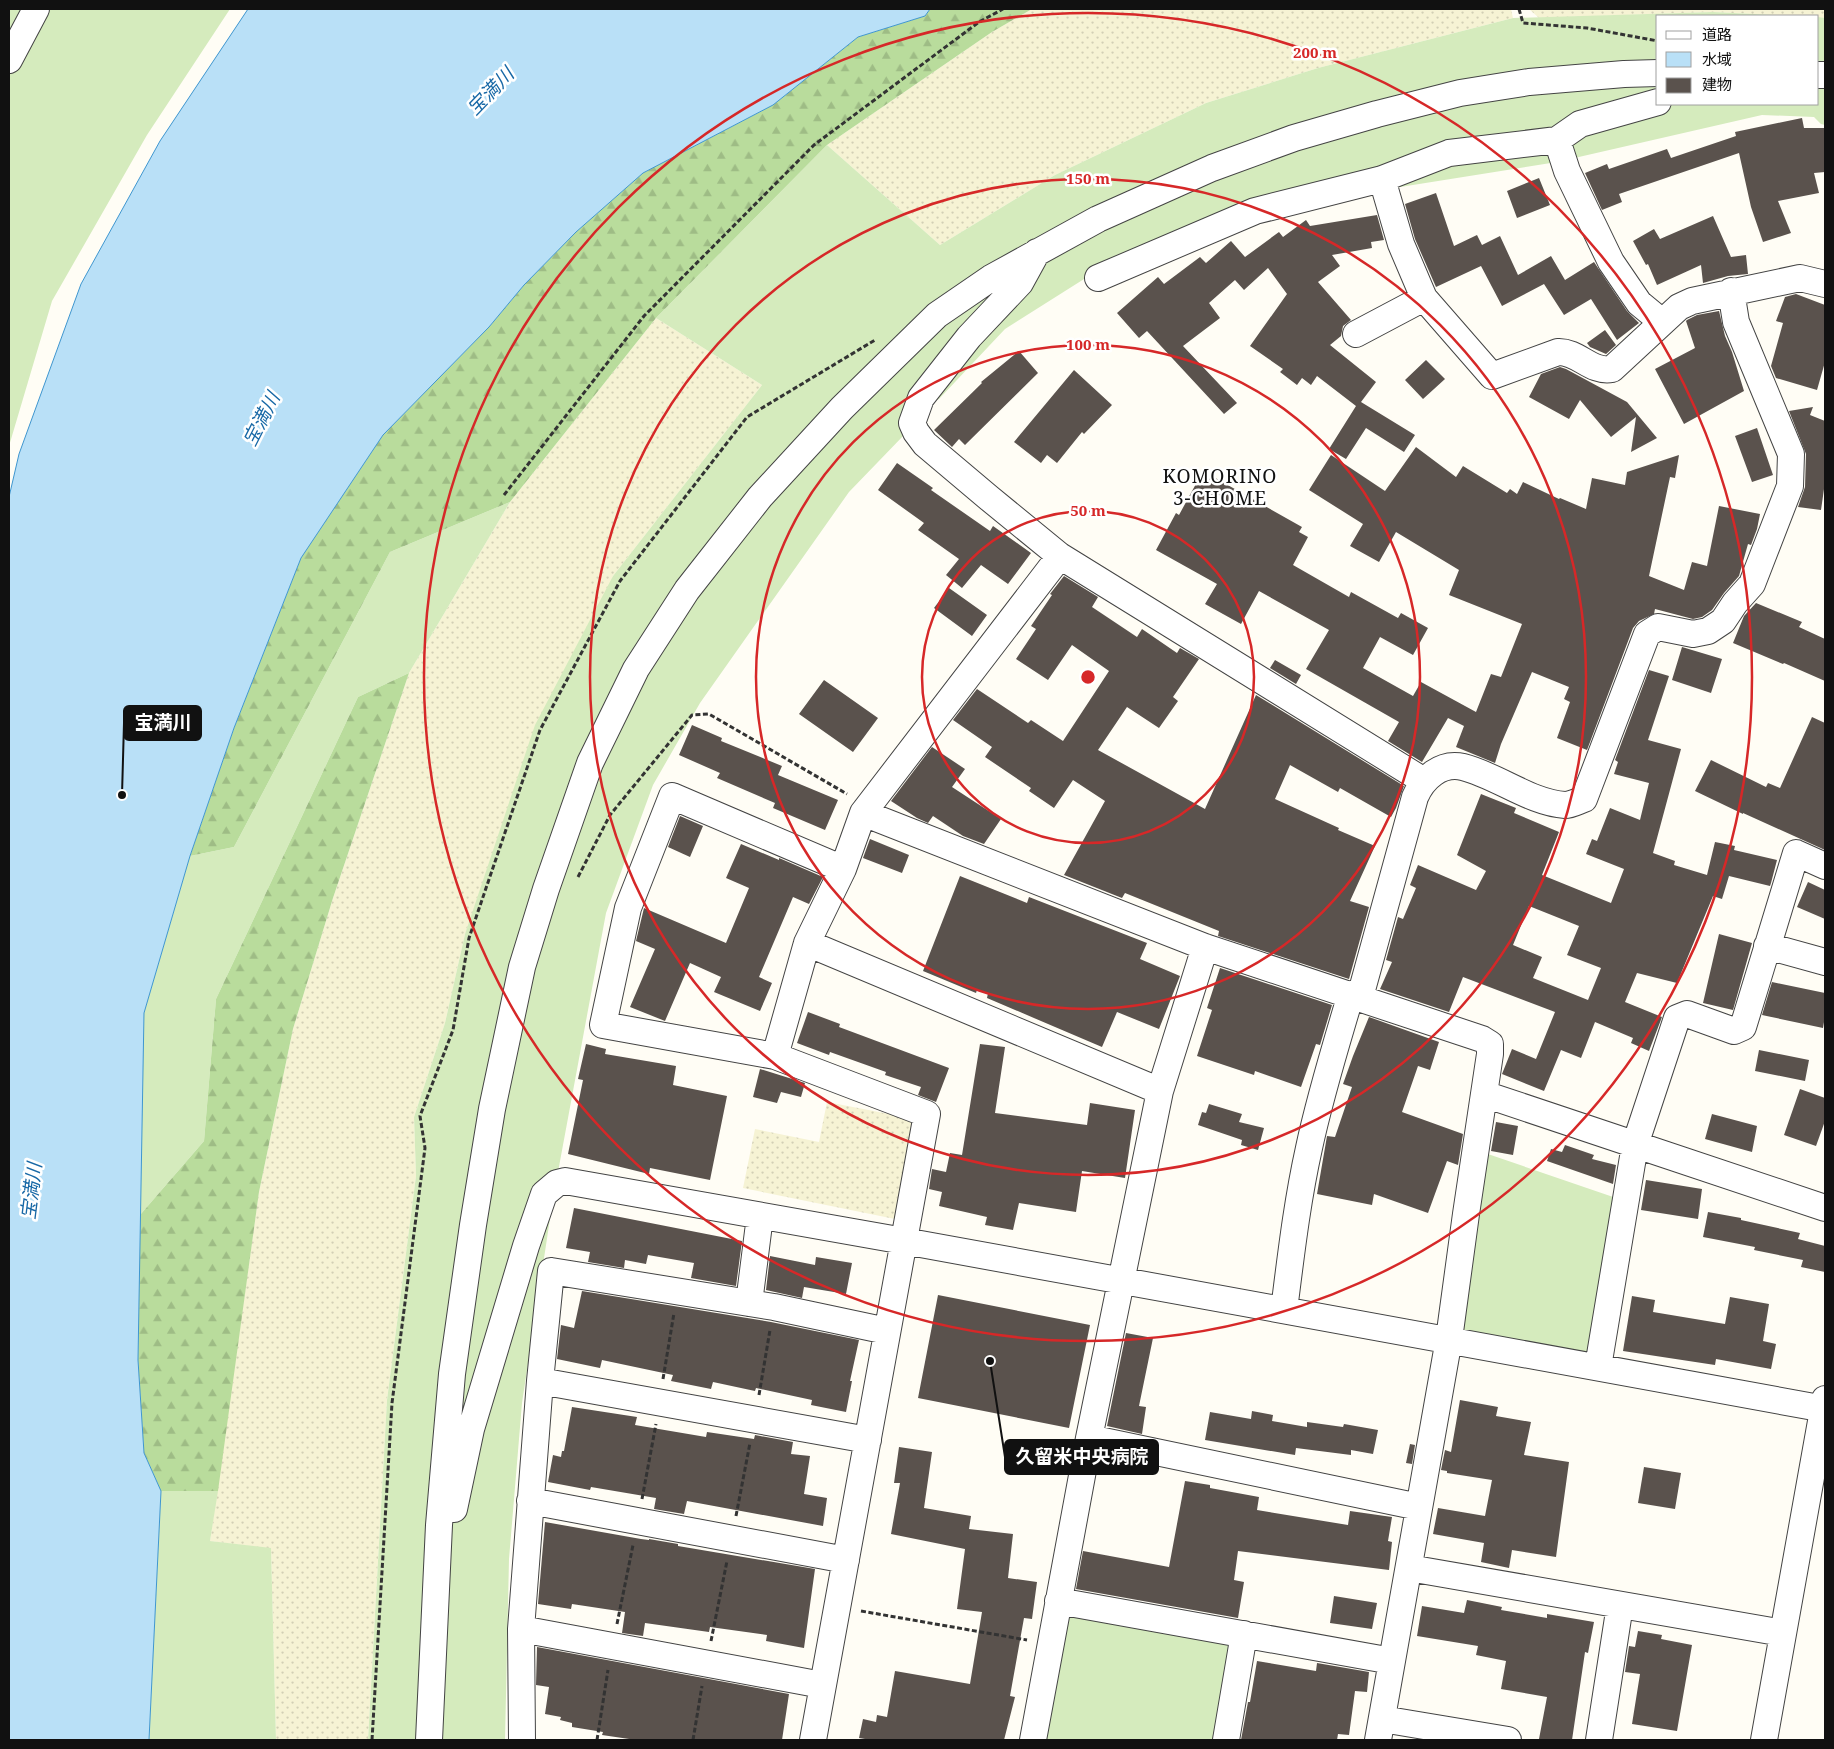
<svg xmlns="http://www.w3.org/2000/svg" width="1834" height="1749" viewBox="0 0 1834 1749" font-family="'Noto Serif','Noto Sans JP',serif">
	<defs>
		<pattern id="farmland-dots" width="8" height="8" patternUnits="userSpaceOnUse" patternTransform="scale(1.25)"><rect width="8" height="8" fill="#f6f3d4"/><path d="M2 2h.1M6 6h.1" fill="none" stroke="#d2cfb5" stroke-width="1.8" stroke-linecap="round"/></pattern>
		<pattern id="forest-firs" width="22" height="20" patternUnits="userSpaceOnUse" patternTransform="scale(1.25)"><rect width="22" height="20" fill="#b9dc9c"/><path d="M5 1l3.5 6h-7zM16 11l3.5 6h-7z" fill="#9ebc85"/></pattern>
	</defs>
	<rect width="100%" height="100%" fill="#fffdf5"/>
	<path fill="url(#farmland-dots)" d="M1032 9H1511L1513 18 1318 68 1206 103 1055 175 940 245 827 145 992 32Z
		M1529 9H1825V18L1713 12 1539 18Z
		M656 318 762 385 613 576 465 934 445 1023 414 1117 416 1176 387 1400 368 1740H276L271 1549 210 1541 259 1192 293 1029 333 898 409 673 510 502Z
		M827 1102 915 1119 895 1219 743 1188 755 1129 819 1142Z"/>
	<path fill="#d5ebbd" d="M9 9H230L147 135 52 301 9 446Z
		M1713 12 1798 16H1658V104H1818V17L1825 18V125L1821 124 1814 117 1762 115 1557 162 1394 188 1386 167 1092 274 1005 329 939 399 905 414V434L849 492 700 703 653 785 606 913 553 1199 522 1403 509 1559 505 1740H368L387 1400 416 1176 414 1117 445 1023 465 934 535 725 613 576 762 385 656 318 827 145 940 245 1055 175 1206 103 1318 68 1513 18Z
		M510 502 409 673 358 697 216 999 204 1141 140 1215 144 1013 190 856 234 847 390 552Z
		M1485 1153 1619 1199 1592 1359 1456 1334Z
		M161 1491H218L210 1541 271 1548 276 1740H149Z
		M1061 1607 1238 1638 1221 1740H1036Z"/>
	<path fill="url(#forest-firs)" d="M930 9H1032L992 32 827 145 656 318 510 502 390 552 234 847 190 856 234 728 301 558 383 435 489 327 524 285 576 232 643 173 773 105 858 37 925 16Z
		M409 673 333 898 293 1029 259 1192 218 1491H161L144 1453 138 1360 140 1215 204 1141 216 999 358 697Z"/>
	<path fill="#b9e0f7" stroke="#3f96cf" d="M248 9H930L925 16 858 37 773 105 643 173 576 232 524 285 489 327 383 435 301 558 234 728 190 856 144 1013 138 1360 144 1453 161 1491 149 1740H9V497L19 454 81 284 160 141Z"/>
	<path fill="#5a524d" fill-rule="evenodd" d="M1802 118 1804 128H1825V172L1814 173 1819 193 1778 201 1791 233 1763 242 1751 207 1739 153 1619 194 1622 202 1602 210 1585 173 1607 164 1609 169 1667 149 1671 158 1736 136 1735 132Z
		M1539 178 1550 205 1517 218 1507 191Z
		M1436 193 1454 246 1477 235 1482 245 1500 236 1518 275 1551 256 1565 280 1594 262 1627 311 1639 323 1617 340 1591 299 1564 315 1544 284 1502 306 1481 266 1436 287 1415 239 1405 204Z
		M1377 215 1384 240 1371 242 1372 248 1332 255 1340 266 1318 282 1351 320 1343 326 1341 336 1330 345 1376 382 1361 402 1415 435 1404 452 1366 428 1346 459 1329 449 1356 406 1317 376 1311 385 1302 378 1297 385 1280 372 1283 369 1250 346 1287 294 1268 268 1244 290 1235 280 1209 303 1220 318 1183 346 1237 403 1224 414 1147 331 1139 338 1117 313 1158 277 1164 284 1200 257 1206 263 1231 241 1245 257 1279 232 1283 237 1306 220 1310 226Z
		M1713 216 1731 257 1746 255 1748 274 1728 276 1703 283 1701 265 1657 285 1648 264 1646 265 1633 241 1654 229 1660 239Z
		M1796 294 1825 305V362L1817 390 1776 378 1771 366 1783 323 1776 321 1785 297Z
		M1719 311 1725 336 1732 352 1744 391 1684 424 1655 369 1695 348 1686 321 1687 320 1697 315Z
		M1605 330 1616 345 1606 354 1590 347 1587 343Z
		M1019 351 1038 373 965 445 959 439 952 447 934 430 982 383 981 382Z
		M1426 360 1445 379 1423 399 1405 380Z
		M1560 367 1566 369 1627 402 1657 438 1631 452 1636 417 1611 437 1580 400 1569 419 1529 397 1541 374Z
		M1074 370 1112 405 1084 434 1082 432 1057 463 1047 455 1041 463 1014 442Z
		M1813 407 1810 415 1825 421V482L1821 510 1798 507 1805 487 1806 454 1789 411Z
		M1757 428 1773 475 1752 482 1735 436Z
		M1416 447 1456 477 1463 466 1507 493 1510 489 1517 494 1523 482 1559 499 1560 498 1586 509 1592 478 1625 485 1627 472 1679 455 1675 478 1670 477 1649 576 1684 590 1692 562 1707 566 1719 506 1760 514 1757 529 1751 545 1748 544 1739 576 1724 593 1712 610 1702 617 1693 619 1655 609 1654 614 1639 621 1633 628 1587 750 1557 738 1570 702 1564 699 1569 687 1532 672 1501 744 1495 763 1456 747 1464 726 1448 718 1422 762 1388 741 1399 722 1306 669 1329 630 1259 591 1241 624 1205 604 1217 584 1156 550 1176 513 1179 515 1203 471 1302 527 1299 532 1308 537 1293 565 1349 597 1351 592 1398 618 1401 613 1428 628 1413 655 1380 637 1363 668 1413 696 1421 682 1476 712 1491 674 1501 677 1522 624 1449 595 1459 570 1396 532 1379 562 1350 546 1363 524 1309 490 1331 455 1385 491Z
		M897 463 933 488 931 490 990 531 993 526 1031 553 1008 584 981 565 962 588 946 575 959 559 918 530 924 523 878 490Z
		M1064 576 1098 597 1092 607 1137 637 1142 629 1177 653 1180 648 1199 659 1173 697 1178 701 1159 728 1127 707 1098 750 1205 809 1256 695 1404 786 1396 808 1391 817 1340 788 1338 792 1290 765 1275 799 1339 828 1338 830 1375 846 1350 901 1369 907 1349 979 1218 936 1219 931 1125 893 1122 898 1064 875 1105 801 1073 780 1054 808 1029 791 1031 788 985 757 992 747 953 720 977 689 1028 723 1031 720 1063 741 1109 671 1072 645 1048 680 1016 659 1036 629 1031 626 1052 595 1050 594Z
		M949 588 987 615 972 636 934 608Z
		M1756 603 1802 622 1799 627 1825 639V681L1784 663 1783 664 1733 643 1744 616Z
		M1682 647 1722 659 1711 693 1672 680Z
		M1275 660 1301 675 1296 684 1270 668Z
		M1649 670 1669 676 1648 740 1681 749 1653 853 1675 861 1674 865 1707 875 1715 842 1735 846 1734 850 1777 860 1771 883 1770 886 1729 876 1722 899 1713 896 1677 983 1637 973 1625 1002 1662 1017 1649 1051 1631 1043 1633 1038 1595 1022 1581 1058 1561 1050 1544 1091 1502 1074 1512 1049 1536 1059 1555 1012 1463 977 1449 1012 1380 989 1392 962 1386 960 1398 917 1403 919 1416 888 1410 885 1418 865 1476 890 1486 871 1457 855 1481 794 1516 808 1514 813 1559 832 1542 875 1611 903 1624 869 1586 854 1592 839 1597 841 1610 808 1640 820 1649 783 1614 774 1618 762 1615 760ZM1529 906 1579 926 1567 955 1601 968 1588 1000 1533 978 1542 957 1513 945Z
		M824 680 878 718 853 752 799 714Z
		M1812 717 1825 723V850L1743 813V814L1695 791 1711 760 1766 787 1768 783 1780 788Z
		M692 725 722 738 721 741 782 766 778 775 838 800 825 830 773 808 775 803 717 778 720 773 679 755Z
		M932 747 965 769 952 787 1001 819 984 844 963 836 933 816 928 823 917 818 891 801Z
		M680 816 703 826 690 857 668 847Z
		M870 839 909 855 902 873 863 858Z
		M741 844 779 860V858L823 877 809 904 793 897 759 977 772 983 760 1011 714 992 721 977 690 963 665 1021 630 1007 655 949 636 941 644 908 726 943 749 888 726 878Z
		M960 876 1027 903 1029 897 1147 943 1140 959 1180 976 1159 1029 1117 1012 1102 1047 987 998 988 993 977 990 976 993 923 971Z
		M1808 882 1825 890V919L1797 907Z
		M1719 934 1752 943 1733 1010 1703 1003Z
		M1220 968 1332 1005 1320 1045 1316 1044 1301 1087 1255 1071 1254 1075 1197 1056 1212 1010 1207 1008Z
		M1772 982 1825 993V1016L1823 1028 1762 1015Z
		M808 1012 840 1024 839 1027 949 1068 936 1102 918 1095 921 1087 885 1075 886 1072 830 1052 829 1055 797 1043Z
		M1369 1017 1439 1042 1430 1070 1418 1066 1402 1112 1463 1134 1458 1165 1447 1161 1428 1213 1374 1194 1372 1205 1317 1194 1327 1136 1335 1137 1352 1087 1343 1084 1353 1056Z
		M586 1044 606 1049 605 1054 676 1066 673 1085 727 1096 710 1180 650 1168 649 1174 568 1154 583 1080 578 1079Z
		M980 1044 1005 1047 995 1113 1087 1125 1090 1103 1135 1110 1125 1178 1082 1171 1076 1212 1019 1203 1013 1230 985 1225 987 1217 939 1206 942 1192 929 1189 932 1169 946 1172 950 1153 962 1155Z
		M1759 1050 1809 1060 1805 1081 1755 1071Z
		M760 1069 805 1083 801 1097 781 1092 777 1103 753 1097Z
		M1800 1089 1825 1098V1121L1816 1146 1784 1135Z
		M1209 1104 1242 1114 1239 1122 1264 1128 1258 1150 1241 1145 1242 1140 1198 1125 1202 1112 1206 1113Z
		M1712 1114 1757 1126 1752 1152 1705 1139Z
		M1496 1122 1518 1126 1513 1155 1491 1151Z
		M1565 1145 1594 1155 1592 1159 1616 1165 1613 1184 1547 1161 1551 1149 1562 1152Z
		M1646 1180 1702 1189 1698 1219 1641 1210Z
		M574 1208 742 1241 736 1286 691 1278 694 1263 648 1255 646 1264 625 1260 624 1268 588 1262 590 1252 566 1248Z
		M1708 1212 1741 1218V1220L1800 1233 1798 1239 1825 1246V1272L1801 1267 1803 1260 1754 1250 1755 1247 1703 1237Z
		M770 1256 815 1265 816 1257 852 1263 846 1294 804 1287 802 1298 766 1290Z
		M582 1291 771 1322 859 1340 850 1381H852L846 1412 811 1405 812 1400 756 1388 755 1391 713 1382 711 1389 671 1381 673 1375 602 1360 600 1368 557 1359 561 1325 574 1328Z
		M938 1295 1090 1325 1069 1428 918 1398Z
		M1632 1296 1655 1300 1653 1312 1725 1324 1730 1297 1769 1304 1763 1341 1776 1344 1771 1369 1716 1359 1715 1365 1623 1351Z
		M1126 1333 1153 1338 1139 1406 1146 1407 1142 1434 1107 1426Z
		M1460 1400 1498 1407 1496 1416 1531 1422 1524 1455 1569 1462 1556 1557 1512 1550 1509 1568 1481 1562 1484 1543 1433 1534 1438 1508 1485 1516 1492 1480 1447 1473V1471L1441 1470 1445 1450 1451 1452Z
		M572 1407 637 1417 635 1425 706 1437 707 1432 754 1439 755 1435 793 1442 791 1454 810 1456 804 1494 827 1498 823 1526 687 1501 684 1514 654 1509 656 1498 591 1487 590 1490 548 1482 553 1455 561 1457 562 1451H564Z
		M1252 1411 1273 1415 1272 1421 1307 1427V1422L1343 1427 1344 1424 1378 1430 1373 1454 1351 1450V1455L1296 1448 1295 1455 1205 1440 1210 1412 1251 1419Z
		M1410 1444 1415 1445 1412 1464 1406 1463Z
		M899 1447 932 1452 924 1508 971 1516 969 1529 1013 1534 1008 1578 1037 1582 1032 1619 1024 1618 1010 1696 1015 1697 1004 1740H871L859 1738 863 1719 876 1722 877 1715 887 1717 895 1671 970 1684 982 1612 957 1609 965 1549 891 1534 900 1483H894Z
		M1644 1467 1681 1473 1675 1509 1638 1503Z
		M1185 1481 1210 1485V1488L1259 1497 1257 1510 1348 1525 1350 1511 1392 1517 1388 1541 1392 1542 1389 1570 1238 1551 1234 1580 1244 1582 1238 1618 1076 1589 1083 1551 1169 1567Z
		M545 1522 641 1539 649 1540V1539L678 1544V1546L815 1569 804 1648 766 1641 767 1635 710 1627 709 1632 645 1623 643 1636 622 1633 625 1612 572 1604 571 1609 538 1604Z
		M1334 1596 1377 1603 1372 1629 1330 1623Z
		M1467 1600 1502 1607 1501 1610 1547 1618V1614L1594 1622 1588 1653 1585 1652 1572 1740 1539 1739 1547 1697 1501 1689 1506 1661 1476 1655 1478 1646 1417 1636 1422 1606 1464 1613Z
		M1638 1631 1662 1635 1661 1639 1692 1645 1677 1731 1632 1724 1640 1674 1625 1672 1629 1646 1635 1647Z
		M537 1647 789 1694 782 1740H636L602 1735 603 1732 572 1727V1723L560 1720 561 1717 545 1714 549 1687 536 1685Z
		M1257 1661 1316 1671 1317 1663 1369 1672 1367 1692 1355 1691 1349 1735 1338 1734 1337 1740H1241L1248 1702H1250Z"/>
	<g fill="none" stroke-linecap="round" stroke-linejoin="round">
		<defs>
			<path id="minor" d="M9 60 36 9
				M1818 75H1825
				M1658 102 1580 124 1557 140 1567 171 1611 262 1639 303 1662 322
				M1382 179 1401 244 1424 298
				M1037 252 1020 283 969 337 921 398 912 423 916 432 925 444 989 498 1060 556 1424 781
				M1098 278 1255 211 1382 179 1449 153 1557 140
				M1356 334 1424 298 1492 376 1558 352C1578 351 1591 373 1612 369L1679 307 1692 301 1800 278 1825 284
				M863 813 1205 947 1482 1039 1490 1044V1054L1466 1214 1449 1339 1378 1740
				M807 943 1160 1091
				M1767 946 1825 962
				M1360 997 1415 797C1423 778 1441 762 1463 767 1496 775 1531 803 1565 805 1571 805 1578 801 1584 799L1647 634 1658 627 1693 634 1708 631 1723 621 1735 603 1752 584 1790 486 1791 454 1736 322 1731 291
				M775 1056 807 943 843 869 863 813 1060 556
				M1484 1094 1825 1208
				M749 1303 760 1216
				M1284 1310C1291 1255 1297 1202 1309 1148 1320 1096 1336 1045 1351 994
				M1598 1367 1635 1145 1677 1018 1687 1014 1734 1031 1743 1027 1796 853 1825 866
				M540 1381 868 1440
				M1089 1438 1419 1507
				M530 1501 846 1560
				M454 1509 471 1429 526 1246 544 1194 557 1183 565 1181 904 1241 1825 1409
				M1409 1568 1783 1633
				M1058 1601 1392 1661
				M521 1629 822 1685
				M1382 1719 1508 1740
				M429 1740 439 1525 452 1374 473 1225 492 1109 522 967 546 889 590 763 636 669 687 590 760 497 842 408 937 315 991 278 1098 219 1212 168 1294 138 1377 114 1460 93 1529 82 1624 74 1658 73
				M522 1740 521 1629 540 1381 551 1271 774 1307 887 1331
				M813 1740 927 1114 775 1056 603 1025 628 908 672 796 843 869
				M1033 1740 1089 1438 1160 1091 1205 947
				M1226 1740 1244 1634
				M1599 1740 1620 1605
				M1764 1740 1825 1399"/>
		</defs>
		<use href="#minor" stroke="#444" stroke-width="28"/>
		<path stroke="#333" stroke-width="3" stroke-dasharray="5 2.5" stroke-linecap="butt" d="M1519 9 1523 23 1587 28 1658 41
			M504 495 644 316 814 145 979 22 1003 9
			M578 877 610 815 692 715 709 714 847 794
			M663 1379 674 1313
			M759 1395 770 1330
			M642 1499 656 1424
			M736 1516 750 1443
			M861 1611 1027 1640
			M617 1624 633 1545
			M711 1641 727 1561
			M372 1740 392 1403 425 1148 420 1116 453 1030 469 938 540 730 620 581 747 417 875 340
			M597 1740 608 1670
			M693 1740 702 1686"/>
		<use href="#minor" stroke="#fff" stroke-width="26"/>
	</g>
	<g fill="none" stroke="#d62828" stroke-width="2.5">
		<circle cx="1088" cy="677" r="166"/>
		<circle cx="1088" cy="677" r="332"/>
		<circle cx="1088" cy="677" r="498"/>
		<circle cx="1088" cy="677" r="664"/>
	</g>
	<g text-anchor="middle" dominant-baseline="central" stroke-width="5" stroke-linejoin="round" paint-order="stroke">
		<g font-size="19" font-style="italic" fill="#1768a6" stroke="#fff">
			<text transform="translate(490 91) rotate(-46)">宝満川</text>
			<text transform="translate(261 419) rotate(-63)">宝満川</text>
			<text transform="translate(31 1191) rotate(-83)">宝満川</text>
		</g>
		<g font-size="19" letter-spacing="1" fill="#111" stroke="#fff">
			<text x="1220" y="476">KOMORINO<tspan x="1220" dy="22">3-CHOME</tspan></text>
		</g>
	</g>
	<circle cx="1088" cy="677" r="8" fill="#d62828" stroke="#fff" stroke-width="2.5"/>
	<g font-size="15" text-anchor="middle" font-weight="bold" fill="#d62828" stroke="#fff" stroke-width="5" stroke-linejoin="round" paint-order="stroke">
		<text x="1315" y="58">200 m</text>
		<text x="1088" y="184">150 m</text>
		<text x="1088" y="350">100 m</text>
		<text x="1088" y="516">50 m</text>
	</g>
	<path fill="none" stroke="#111" stroke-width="2" d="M122 795L124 723M990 1361L1005 1457"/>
	<g fill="#111" stroke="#fff" stroke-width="2">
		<circle cx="122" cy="795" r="5"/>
		<circle cx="990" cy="1361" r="5"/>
	</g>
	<g fill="#111" stroke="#111" stroke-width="2">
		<rect x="124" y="706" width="77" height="34" rx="5"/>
		<rect x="1005" y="1440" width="153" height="34" rx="5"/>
	</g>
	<g font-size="19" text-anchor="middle" font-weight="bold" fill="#fff">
		<text x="163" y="729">宝満川</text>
		<text x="1082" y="1463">久留米中央病院</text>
	</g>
	<rect width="1834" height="1749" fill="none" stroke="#111111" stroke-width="20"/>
	<rect x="1656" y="15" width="162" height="90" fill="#ffffff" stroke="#a0a0a0"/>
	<rect x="1666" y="31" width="25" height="8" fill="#ffffff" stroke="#a0a0a0"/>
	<text x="1702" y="40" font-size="15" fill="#111111">道路</text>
	<rect x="1666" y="52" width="25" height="15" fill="#b9e0f7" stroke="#a0a0a0"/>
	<text x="1702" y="65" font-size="15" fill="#111111">水域</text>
	<rect x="1666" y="78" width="25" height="15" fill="#5a524d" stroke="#a0a0a0"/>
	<text x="1702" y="90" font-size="15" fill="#111111">建物</text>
</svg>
